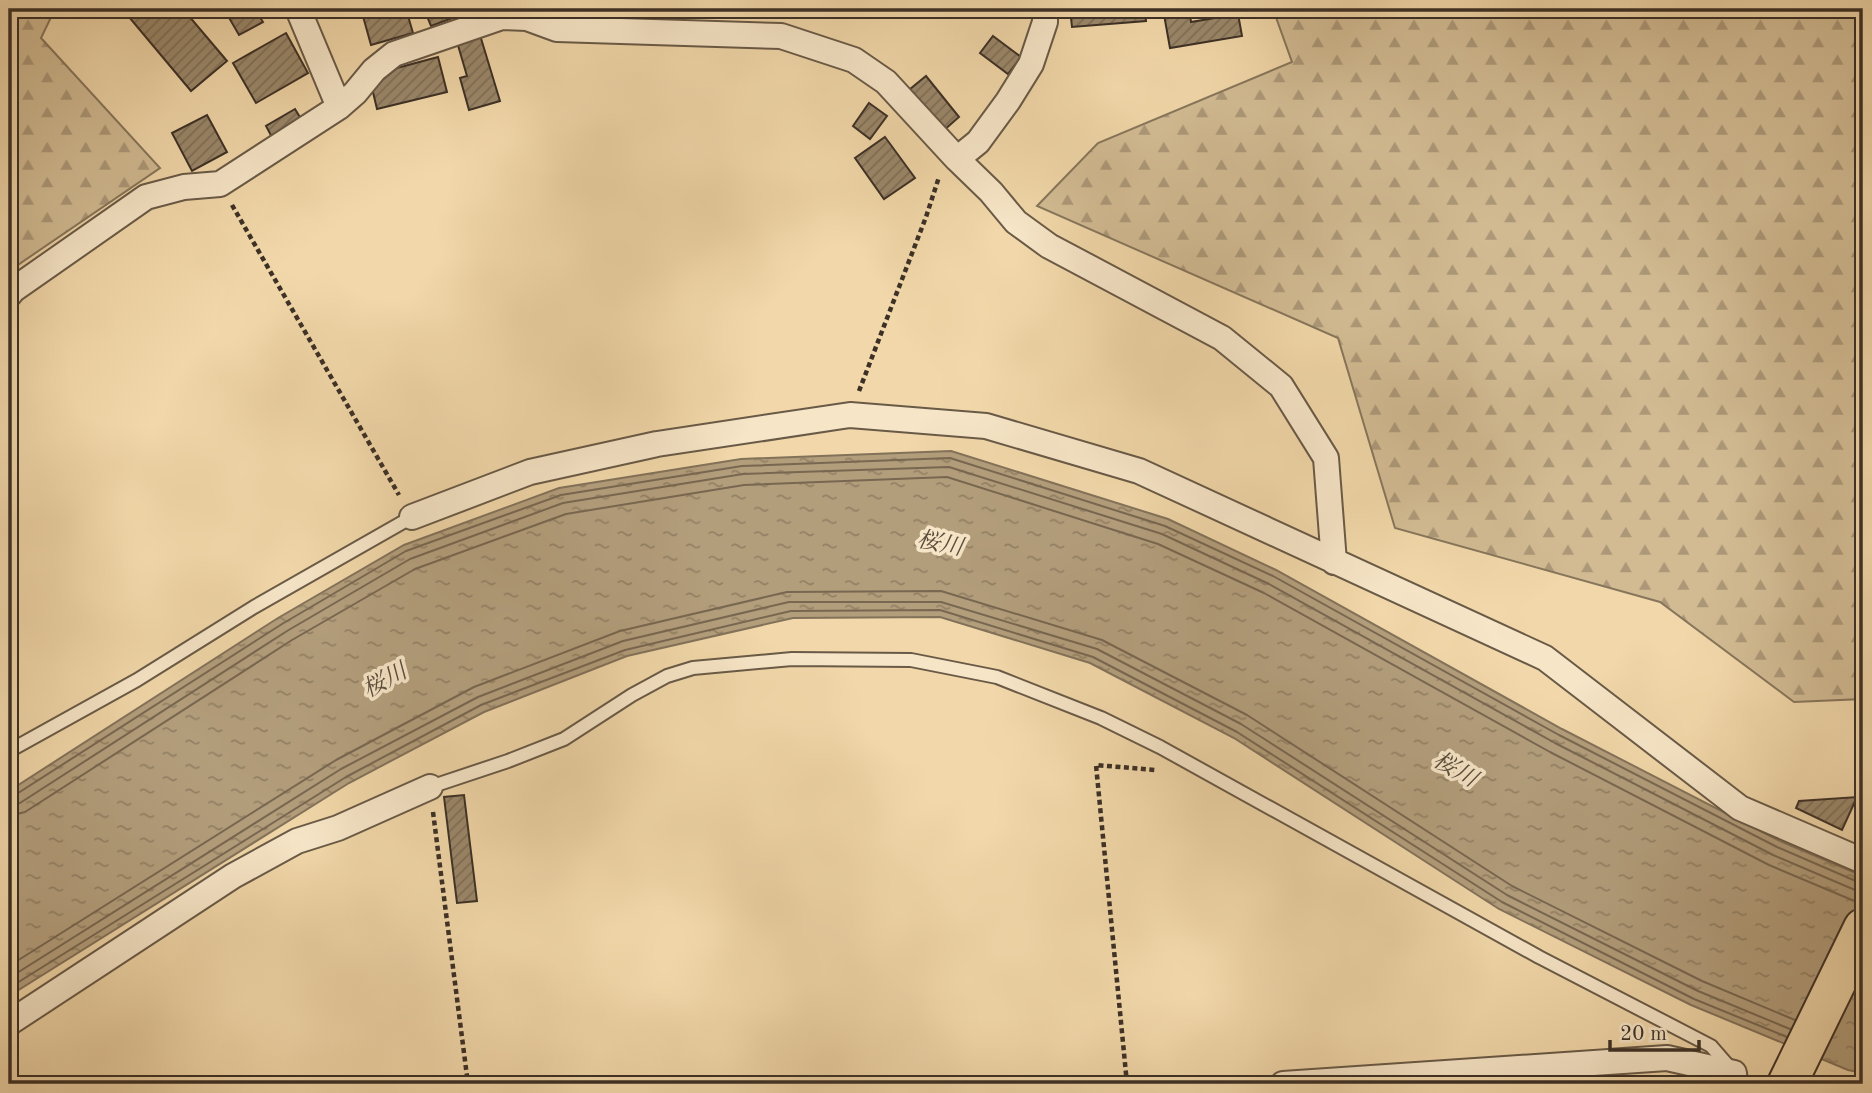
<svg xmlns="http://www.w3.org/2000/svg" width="1872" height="1093" viewBox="0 0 1872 1093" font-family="'Old Standard TT','Noto Serif JP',serif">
	<defs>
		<pattern id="forest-firs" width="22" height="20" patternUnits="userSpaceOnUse" patternTransform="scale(1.75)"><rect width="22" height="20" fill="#d2bb93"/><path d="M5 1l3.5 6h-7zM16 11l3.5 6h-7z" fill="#ac9878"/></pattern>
		<pattern id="water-ripples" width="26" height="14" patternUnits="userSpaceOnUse" patternTransform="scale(1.75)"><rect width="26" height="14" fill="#b39e7c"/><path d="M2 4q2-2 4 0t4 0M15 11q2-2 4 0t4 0" fill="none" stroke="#938165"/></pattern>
		<pattern id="building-hatch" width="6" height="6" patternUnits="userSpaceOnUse" patternTransform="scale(1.75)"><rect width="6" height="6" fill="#9a876a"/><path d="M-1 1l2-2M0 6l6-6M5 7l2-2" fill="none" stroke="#7f6f57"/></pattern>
	</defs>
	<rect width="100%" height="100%" fill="#f1d7a9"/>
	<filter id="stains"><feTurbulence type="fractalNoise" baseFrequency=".00286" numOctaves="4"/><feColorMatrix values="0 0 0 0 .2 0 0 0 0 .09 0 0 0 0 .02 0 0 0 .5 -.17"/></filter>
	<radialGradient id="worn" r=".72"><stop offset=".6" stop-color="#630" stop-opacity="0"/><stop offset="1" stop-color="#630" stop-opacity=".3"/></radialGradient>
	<path fill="url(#forest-firs)" stroke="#87765c" stroke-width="2" d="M9 9H55L41 38 160 168 9 271Z
		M1273 9H1863V699L1794 702 1660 602 1395 528 1338 338 1037 206 1098 143 1292 62Z"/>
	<path fill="url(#water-ripples)" stroke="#83725a" stroke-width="2" d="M951 451 1168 519 1276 570 1562 729 1780 841 1863 876V1073L1848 1070 1691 1005 1499 909 1234 738 1090 663 940 617 793 618 627 656 484 712 349 783 9 996V791L278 618 404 545 559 488 741 459Z"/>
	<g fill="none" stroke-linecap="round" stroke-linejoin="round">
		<path stroke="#786751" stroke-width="2" d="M9 797 15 795 282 624 406 551 561 495 742 466 950 458 1165 526 1273 576 1559 735 1777 847 1858 882H1863
			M9 805 20 803 287 631 410 559 563 503 743 474 949 467 1162 534 1269 584 1555 743 1773 855 1855 890 1863 891
			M9 816 25 812 292 640 415 569 566 514 744 485 947 477 1158 544 1264 593 1550 752 1769 865 1852 900 1863 902
			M9 966 336 760 474 687 620 631 787 592 941 591 1102 640 1247 715 1512 886 1702 981 1795 1020
			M9 978 341 769 478 697 623 641 789 602H941L1097 649 1241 724 1507 895 1698 991 1790 1029
			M9 988 346 777 481 705 625 650 791 611 940 610 1093 657 1237 732 1502 902 1694 999 1787 1037"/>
	</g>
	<path fill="url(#building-hatch)" stroke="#3c3026" stroke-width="2" d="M126 9H183L227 61 191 91 124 11Z
		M224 9H255L263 22 239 35Z
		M361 9H406L413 33 371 45Z
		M424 9H477L431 26Z
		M1070 9H1145L1146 21 1072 27Z
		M1163 9H1189L1191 22 1238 14 1242 36 1170 48Z
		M286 33 308 73 256 103 233 63Z
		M480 35 500 101 469 110 460 78 467 76 457 42Z
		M993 36 1021 57 1008 74 980 53Z
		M438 57 447 92 377 109 372 88 397 68Z
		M926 76 959 117 943 131 909 90Z
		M869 103 887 116 870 139 853 126Z
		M295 109 304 124 274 141 266 126Z
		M207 115 227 152 192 171 172 133Z
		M885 137 915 178 884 199 855 158Z
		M464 795 477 901 457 903 444 797Z
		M1857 797 1842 830 1796 808 1799 801Z"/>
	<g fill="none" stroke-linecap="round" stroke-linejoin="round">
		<defs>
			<path id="lane" d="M9 751 137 680 254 607 412 517
				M430 787 508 761 564 739 632 695 667 676 693 668 792 659 911 660 997 677 1101 718 1160 747 1539 957 1711 1046 1731 1069"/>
			<path id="street" d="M298 9 339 107
				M957 159 978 142 1008 101 1031 64 1045 22V9
				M9 295 13 290 146 197 184 187 220 184 339 107 355 93 374 70 394 54 502 17 527 18 557 29 781 36 854 60 886 82 957 159 991 192 1016 222 1049 246 1222 338 1281 386 1326 458 1334 562
				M412 517 530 472 657 444 850 415 986 426 1139 471 1545 658 1740 808 1863 861
				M9 1023 233 876 297 841 338 828 430 787
				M1283 1084 1667 1058 1734 1073 1735 1084"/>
			<path id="primary" d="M1787 1084 1863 928"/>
		</defs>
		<use href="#lane" stroke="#695a47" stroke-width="16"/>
		<use href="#street" stroke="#695a47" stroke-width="28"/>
		<use href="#primary" stroke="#3c3026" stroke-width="42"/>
		<path stroke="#3c3026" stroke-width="4.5" stroke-dasharray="5 3.5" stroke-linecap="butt" d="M232 205 399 495
			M859 391 926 217 939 177
			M433 812 468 1084
			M1127 1084 1096 765 1155 770"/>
		<use href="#lane" stroke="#f6e5c7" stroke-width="12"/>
		<use href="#street" stroke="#f6e5c7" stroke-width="24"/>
		<use href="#primary" stroke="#f1d7a9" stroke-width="38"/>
	</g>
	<g text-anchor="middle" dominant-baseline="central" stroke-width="7" stroke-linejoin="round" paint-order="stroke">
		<g font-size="23" font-style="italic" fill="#5a4c3c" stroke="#f6e5c7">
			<text transform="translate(940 544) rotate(11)">桜川</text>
			<text transform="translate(385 681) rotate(-29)">桜川</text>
			<text transform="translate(1455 770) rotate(30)">桜川</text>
		</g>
	</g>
	<rect width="1872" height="1093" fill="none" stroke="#f1d7a9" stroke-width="35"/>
	<rect x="10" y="10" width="1851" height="1072" fill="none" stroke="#3c3026" stroke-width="3.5"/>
	<rect x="18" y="18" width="1837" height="1058" fill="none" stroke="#3c3026" stroke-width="2"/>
	<path d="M1610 1040v10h89v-10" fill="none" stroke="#3c3026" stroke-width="3.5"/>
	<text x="1620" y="1040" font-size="21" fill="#3c3026" stroke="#f6e5c7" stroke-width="5" paint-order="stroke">20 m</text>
	<rect width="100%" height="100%" filter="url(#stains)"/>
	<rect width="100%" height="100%" fill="url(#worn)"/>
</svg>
